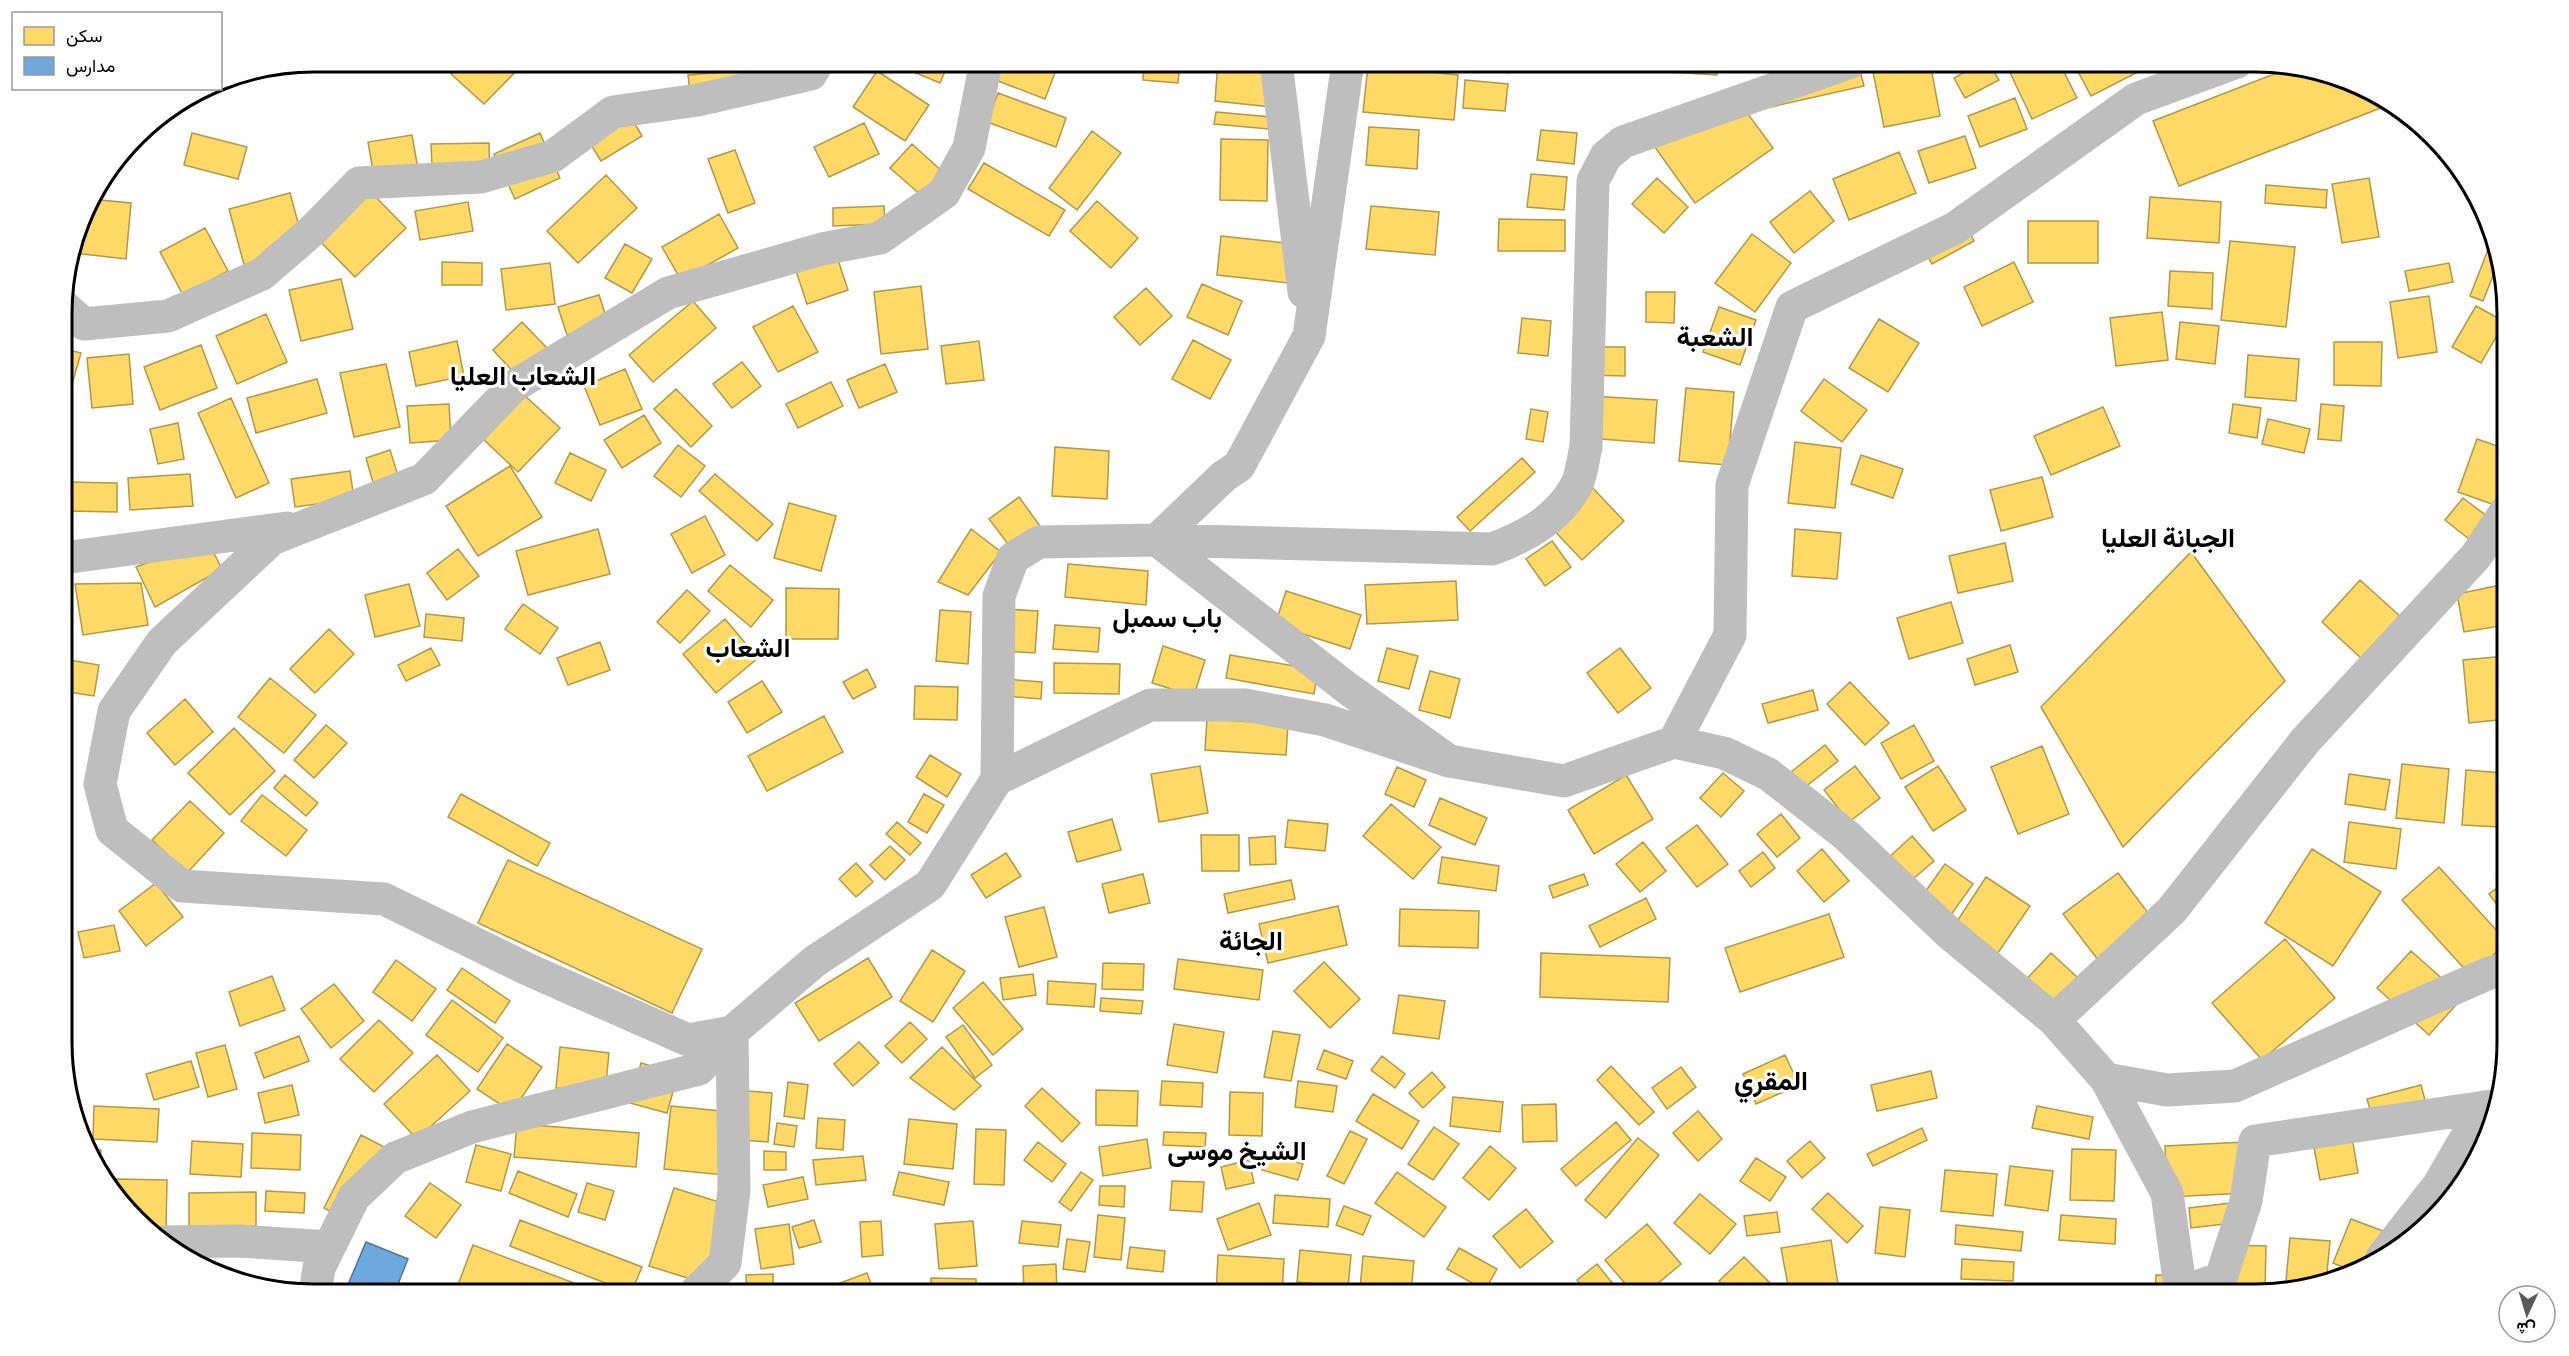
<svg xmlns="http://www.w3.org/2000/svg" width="2569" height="1356" viewBox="0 0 2569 1356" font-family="Commissioner,Vazirmatn,sans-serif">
	<rect width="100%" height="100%" fill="#fff"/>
	<path fill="#ffd966" stroke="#b29847" stroke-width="1.5" d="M462 62H525L484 104 451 74Z
		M890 62H949L940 83Z
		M994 62H1059L1045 99 988 77Z
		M1144 62H1180L1178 83 1143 80Z
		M1218 62H1286L1282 108 1215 101Z
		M1477 62H1513L1509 73Z
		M1669 62H1718L1717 75 1668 72Z
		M1858 62 1864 86 1766 108Z
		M1871 62H1930L1940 116 1884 127Z
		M1983 62H1988L1999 80 1965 98 1954 78Z
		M2005 62H2059L2077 98 2032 119Z
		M2073 62H2138L2142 70 2091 96Z
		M1368 66 1458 75 1454 120 1363 112Z
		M774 68 691 101 688 75Z
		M2287 69 2367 88 2391 104 2179 186 2153 121Z
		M877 71 929 105 905 141 853 107Z
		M1465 80 1508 84 1505 111 1463 108Z
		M1731 91 1773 148 1695 203 1654 146Z
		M998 93 1066 118 1056 147 987 122Z
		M2015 98 2027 129 1980 147 1968 116Z
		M624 105 642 136 601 161 582 130Z
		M1216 112 1271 117 1269 129 1214 124Z
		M864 123 879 154 829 177 814 147Z
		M1369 127 1419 130 1417 169 1366 165Z
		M1541 130 1577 133 1574 164 1537 160Z
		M1092 131 1121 153 1077 210 1049 188Z
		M192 133 247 147 238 179 184 165Z
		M540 133 560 178 515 199 494 154Z
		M412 135 419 175 375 182 368 142Z
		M1965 136 1976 168 1929 183 1918 151Z
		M1221 139 1268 140 1267 201 1220 200Z
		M489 143 490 187 433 188 431 144Z
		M912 144 944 173 922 196 890 168Z
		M735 150 755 203 728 213 708 159Z
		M1899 152 1916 193 1849 220 1833 179Z
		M984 163 1065 210 1049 236 968 189Z
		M1531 174 1567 177 1564 210 1527 207Z
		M606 175 637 208 578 263 547 231Z
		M1657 178 1688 207 1664 233 1632 204Z
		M2369 178 2379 237 2342 243 2332 184Z
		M359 180 406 228 355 277 308 229Z
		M2266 185 2327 190 2326 208 2265 203Z
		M1810 191 1834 221 1794 253 1770 222Z
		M290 193 307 256 246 272 229 209Z
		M2150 197 2221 202 2219 243 2147 238Z
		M90 199 131 203 126 259 74 253Z
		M1097 201 1138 238 1111 268 1070 231Z
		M468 202 473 231 420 240 415 211Z
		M884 206 885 224 833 226V208Z
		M1371 206 1439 212 1435 255 1366 249Z
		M719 214 738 248 681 280 662 247Z
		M1961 216 1974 241 1932 264 1918 239Z
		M1499 219 1565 220V251H1498Z
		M2028 221H2098V263H2028Z
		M205 228 228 271 183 295 160 252Z
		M1752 234 1791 263 1755 312 1715 283Z
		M1221 236 1294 244 1289 283 1217 275Z
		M2230 241 2295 247 2286 327 2221 320Z
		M625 244 652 259 632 293 605 278Z
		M2489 247 2493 249 2498 263 2483 301 2470 296Z
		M837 257 848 290 807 304 796 271Z
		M442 262 482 263V285H442Z
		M2014 262 2033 302 1982 326 1964 287Z
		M550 263 555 304 506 310 501 269Z
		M2449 263 2453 282 2409 291 2405 271Z
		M2170 271 2213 273 2212 309 2168 306Z
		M341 279 353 329 301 341 289 290Z
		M1202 284 1242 301 1228 335 1187 317Z
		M921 286 928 349 881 354 874 292Z
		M1146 288 1172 316 1140 345 1114 317Z
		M1646 292H1675L1674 323 1646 322Z
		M599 295 608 322 567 335 558 307Z
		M2429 296 2437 352 2398 358 2390 302Z
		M693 301 716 328 653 382 629 355Z
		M793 306 818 352 778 372 753 327Z
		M2476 306 2505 322 2481 363 2452 347Z
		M1719 307 1756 320 1740 365 1703 352Z
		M2162 312 2168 360 2116 366 2110 318Z
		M266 314 287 362 237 384 216 336Z
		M1522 318 1551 321 1548 356 1518 353Z
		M1879 319 1919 343 1888 392 1849 368Z
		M522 322 547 348 517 376 493 350Z
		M2180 322 2219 326 2215 364 2176 359Z
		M1193 340 1231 360 1210 399 1172 379Z
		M457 341 464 376 416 386 409 352Z
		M979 341 984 380 946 384 941 346Z
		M2334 342H2382L2381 386 2334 385Z
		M201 345 217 388 160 410 144 367Z
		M1587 347H1625V376L1587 375Z
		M62 348 81 353 68 398 62 396Z
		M129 354 133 404 92 408 87 358Z
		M2248 355 2299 359 2296 401 2245 397Z
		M742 362 761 386 732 408 713 384Z
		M386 364 400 427 354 437 340 373Z
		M885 364 897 392 859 408 847 380Z
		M625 369 642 409 600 425 584 386Z
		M317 379 327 413 256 433 247 398Z
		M1824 379 1867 410 1842 442 1801 411Z
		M831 382 843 406 798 428 786 404Z
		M1686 388 1734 392 1728 465 1679 461Z
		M676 389 712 426 691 447 654 409Z
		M523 394 560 428 518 472 482 438Z
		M1590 396 1657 400 1654 443 1587 438Z
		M231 398 269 483 236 498 198 413Z
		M449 404 451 440 410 443 407 406Z
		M2233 404 2261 408 2257 438 2229 433Z
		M2321 404 2344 406 2341 441 2318 439Z
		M2103 407 2120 446 2051 475 2034 436Z
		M1531 409 1548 412 1543 442 1526 439Z
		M644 415 661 443 622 468 604 440Z
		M2268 419 2310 429 2304 453 2262 444Z
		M178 423 184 459 158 464 150 429Z
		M2477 439 2506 449V509L2458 492Z
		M1795 442 1841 448 1835 508 1788 503Z
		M678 445 705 466 681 497 654 476Z
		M1055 447 1109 451 1107 499 1052 496Z
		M390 450 399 479 374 486 366 458Z
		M570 453 606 470 591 501 555 483Z
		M1861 455 1903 469 1893 498 1851 484Z
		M1522 458 1535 472 1470 531 1457 517Z
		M510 466 542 517 478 556 446 506Z
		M350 471 354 499 295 507 291 479Z
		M190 474 193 506 130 510 128 478Z
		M715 474 773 524 757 541 699 491Z
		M2042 477 2053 517 2001 531 1990 490Z
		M67 482 117 483V512L66 511Z
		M1588 483 1624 521 1582 560 1546 522Z
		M1019 497 1040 526 1011 548 989 519Z
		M2463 498 2492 520 2474 543 2445 520Z
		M789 503 836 516 821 571 774 558Z
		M705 516 725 555 692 573 671 534Z
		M598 529 610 574 528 595 516 551Z
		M971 529 1001 552 968 595 938 582Z
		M1795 529 1841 533 1837 579 1792 576Z
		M207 540 222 569 155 607 136 567Z
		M1552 541 1571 567 1545 586 1526 559Z
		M2005 543 2013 581 1958 593 1949 556Z
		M458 549 479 576 447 600 427 573Z
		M2191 552 2285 681 2123 847 2041 707Z
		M1068 564 1148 571 1146 605 1065 597Z
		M730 565 773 600 751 627 708 591Z
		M2360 580 2401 617 2362 659 2322 622Z
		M63 581 69 582 67 643H63Z
		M1456 581 1458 620 1367 624 1365 585Z
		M141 583 148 625 83 635 75 584Z
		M409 584 420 626 375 637 365 595Z
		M2501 585 2506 625 2464 632 2457 594Z
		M786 588 839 589 838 639H786Z
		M687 590 710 611 680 643 657 622Z
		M1286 591 1361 615 1350 649 1275 625Z
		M1951 602 1963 643 1909 659 1897 618Z
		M523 604 558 628 540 654 505 629Z
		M990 608 1038 611 1035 653 987 650Z
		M940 610 971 612 968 664 936 661Z
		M426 614 464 618 462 641 424 637Z
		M725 619 758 658 716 693 683 654Z
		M1055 625 1100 628 1098 652 1053 649Z
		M329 629 354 654 315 693 290 669Z
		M600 642 610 670 568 685 557 658Z
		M2010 645 2018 672 1975 685 1967 659Z
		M1163 646 1205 660 1194 696 1152 683Z
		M431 648 440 665 406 681 398 665Z
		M1387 648 1418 656 1409 689 1378 681Z
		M1620 648 1651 688 1618 713 1587 673Z
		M1230 655 1318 670 1314 694 1226 678Z
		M2506 656 2507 719 2469 723 2463 660Z
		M63 659 99 665 94 696 63 691Z
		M1054 663 1120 664 1119 694 1054 693Z
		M867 669 876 687 853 699 843 682Z
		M1430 671 1460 679 1450 718 1419 710Z
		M270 678 316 715 284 753 238 717Z
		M993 678 1042 682 1041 699 992 695Z
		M762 681 782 712 747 733 728 702Z
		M1850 682 1889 723 1865 745 1827 704Z
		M915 686 958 687 957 720 914 719Z
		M1813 690 1818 710 1768 723 1762 704Z
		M185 699 213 732 175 765 147 733Z
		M824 716 843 752 767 791 748 756Z
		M1207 719 1288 724 1286 755 1205 750Z
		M326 725 347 743 314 778 294 760Z
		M1914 725 1934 761 1901 779 1881 743Z
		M234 728 275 771 230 815 188 773Z
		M1825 745 1838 761 1804 788 1791 772Z
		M2042 746 2069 814 2018 834 1991 767Z
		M930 755 961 774 947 797 916 777Z
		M2402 764 2449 769 2444 823 2396 818Z
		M1200 766 1208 813 1159 822 1151 774Z
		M1855 766 1880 798 1849 822 1824 790Z
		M1938 766 1966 810 1933 831 1905 787Z
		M1397 767 1426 780 1414 807 1385 794Z
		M2466 770 2503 773 2500 827 2462 825Z
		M1723 773 1744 791 1721 817 1700 798Z
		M2349 774 2390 780 2385 810 2345 804Z
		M285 775 318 803 306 816 274 788Z
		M1626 775 1653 819 1594 854 1568 810Z
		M461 794 550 843 537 866 448 817Z
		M924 794 944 805 927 833 908 822Z
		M262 795 307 830 286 856 241 821Z
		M1440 798 1487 818 1475 845 1429 825Z
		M190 801 224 833 187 873 152 840Z
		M1391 804 1441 847 1413 879 1363 836Z
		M1781 814 1800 838 1777 857 1757 834Z
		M1112 819 1121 850 1077 862 1068 832Z
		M1288 820 1328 824 1325 851 1285 847Z
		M897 822 921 843 910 855 886 834Z
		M2349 822 2401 829 2396 869 2344 862Z
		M1697 825 1728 864 1697 887 1666 848Z
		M1201 835H1239V871H1202Z
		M1275 836 1276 864 1250 865 1249 838Z
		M1912 836 1934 861 1906 885 1885 861Z
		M1643 842 1666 871 1640 892 1616 864Z
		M890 846 905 860 885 880 870 865Z
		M1822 849 1849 881 1824 902 1797 871Z
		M2312 849 2381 892 2333 966 2265 923Z
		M1763 852 1775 868 1751 887 1739 871Z
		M1006 853 1021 876 986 898 971 875Z
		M1442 857 1499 866 1496 891 1438 883Z
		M508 860 702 949 672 1013 478 923Z
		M856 863 873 882 856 897 839 879Z
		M1945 864 1973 884 1943 926 1915 906Z
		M2439 867 2507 942 2471 976 2402 900Z
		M2118 873 2166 937 2111 977 2063 914Z
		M1143 874 1150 903 1109 913 1102 884Z
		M1584 874 1588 885 1553 898 1549 886Z
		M1986 877 2030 906 1993 960 1950 932Z
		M1291 880 1295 899 1228 913 1224 894Z
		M2507 881V918L2489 894Z
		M156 883 183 917 146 946 119 911Z
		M1646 898 1656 919 1600 947 1589 926Z
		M1338 906 1347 945 1268 963 1259 924Z
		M1044 907 1057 957 1019 967 1005 917Z
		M1400 909 1479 911 1478 948 1399 946Z
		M1829 914 1844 957 1740 992 1725 948Z
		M114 925 120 951 84 958 78 932Z
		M2285 939 2335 998 2262 1060 2212 1003Z
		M932 950 965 971 933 1022 900 1001Z
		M2411 951 2463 997 2429 1035 2377 988Z
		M1541 953 1670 958 1668 1002 1540 997Z
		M2051 953 2089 988 2060 1019 2022 984Z
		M868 958 892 997 819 1041 795 1003Z
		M1178 959 1263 970 1259 1000 1174 989Z
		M396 960 436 989 412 1021 373 992Z
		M1324 962 1360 999 1330 1028 1294 991Z
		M1103 963 1144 964 1143 990 1102 989Z
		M462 968 510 1001 495 1023 447 990Z
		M1033 974 1036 995 1003 1000 1000 978Z
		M272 976 285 1010 240 1026 229 992Z
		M1048 981 1096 984 1094 1007 1047 1004Z
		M983 982 1023 1029 993 1055 953 1008Z
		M334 984 364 1021 331 1048 301 1009Z
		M1399 995 1445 1001 1439 1039 1393 1033Z
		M1101 998 1143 1001 1141 1014 1100 1011Z
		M452 1000 503 1038 478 1072 426 1035Z
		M379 1020 413 1053 374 1092 340 1059Z
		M910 1022 927 1039 902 1063 885 1046Z
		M1174 1024 1224 1032 1217 1073 1167 1065Z
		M963 1025 992 1065 975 1078 946 1037Z
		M1273 1031 1300 1035 1291 1081 1264 1077Z
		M299 1036 309 1061 264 1078 255 1053Z
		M859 1042 879 1063 853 1086 834 1064Z
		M507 1044 542 1067 512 1112 477 1089Z
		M225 1045 237 1089 208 1097 196 1053Z
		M560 1047 609 1053 605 1093 556 1088Z
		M942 1047 981 1086 954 1110 910 1078Z
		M1324 1050 1353 1061 1346 1079 1317 1069Z
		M437 1055 470 1091 417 1139 384 1104Z
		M1785 1055 1799 1085 1756 1104 1743 1074Z
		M1382 1056 1405 1074 1395 1088 1371 1070Z
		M64 1060 70 1092 64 1075Z
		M191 1061 199 1087 154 1100 146 1074Z
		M641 1063 678 1074 667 1113 630 1103Z
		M1611 1066 1654 1112 1639 1125 1597 1080Z
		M1681 1067 1696 1087 1667 1109 1652 1088Z
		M1931 1071 1937 1098 1877 1111 1871 1085Z
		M1432 1072 1445 1087 1423 1108 1409 1093Z
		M1162 1081 1203 1083 1202 1107 1160 1105Z
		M1298 1081 1337 1086 1333 1112 1295 1107Z
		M788 1082 808 1085 804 1119 784 1116Z
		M292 1085 299 1115 265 1123 258 1093Z
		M2421 1085 2430 1119 2377 1134 2367 1099Z
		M1042 1088 1080 1123 1062 1142 1025 1106Z
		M1096 1090 1138 1091 1137 1126 1096 1125Z
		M747 1091 772 1093 768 1142 744 1140Z
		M1230 1092 1263 1093 1262 1136 1229 1135Z
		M1373 1094 1419 1121 1402 1149 1356 1121Z
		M1453 1097 1503 1102 1500 1132 1450 1126Z
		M1556 1104 1557 1141 1523 1142 1522 1105Z
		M94 1106 159 1109 157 1142 93 1139Z
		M671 1106 731 1112 724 1175 664 1169Z
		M2037 1106 2093 1117 2089 1139 2032 1128Z
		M1698 1111 1722 1139 1698 1161 1673 1133Z
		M818 1118 845 1120 843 1150 816 1148Z
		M909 1119 957 1124 953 1169 904 1164Z
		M2349 1119 2358 1173 2320 1180 2310 1126Z
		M1616 1122 1631 1140 1576 1186 1561 1169Z
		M777 1123 797 1126 794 1147 774 1144Z
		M517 1124 639 1133 636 1167 514 1157Z
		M1434 1127 1459 1144 1433 1180 1408 1164Z
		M1922 1128 1927 1140 1873 1166 1867 1154Z
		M976 1129 1006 1130 1004 1185 974 1184Z
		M1350 1131 1367 1139 1344 1184 1327 1176Z
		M1164 1132 1206 1133 1205 1147 1163 1145Z
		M252 1133 301 1135 300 1170 251 1168Z
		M361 1135 390 1150 352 1223 324 1208Z
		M1638 1138 1659 1155 1606 1218 1585 1200Z
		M1147 1139 1151 1168 1103 1176 1099 1147Z
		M192 1141 243 1144 241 1177 190 1174Z
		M1810 1141 1825 1158 1802 1178 1787 1161Z
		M1038 1142 1066 1164 1052 1182 1024 1160Z
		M2244 1142 2247 1193 2167 1197 2165 1146Z
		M476 1145 511 1154 501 1191 466 1182Z
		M1490 1146 1516 1168 1489 1200 1463 1178Z
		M2072 1149 2116 1150 2114 1201 2070 1200Z
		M92 1150H101L99 1170Z
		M764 1151 786 1152V1170H764Z
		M1266 1153 1303 1164 1298 1180 1262 1170Z
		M863 1156 866 1180 816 1185 813 1160Z
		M1756 1158 1786 1177 1770 1201 1740 1181Z
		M1249 1160 1254 1183 1226 1189 1221 1167Z
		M2010 1166 2053 1171 2048 1211 2005 1205Z
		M1945 1170 1997 1174 1993 1216 1941 1211Z
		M518 1171 577 1194 568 1217 509 1193Z
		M899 1172 949 1182 944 1205 893 1195Z
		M1081 1172 1093 1180 1071 1211 1059 1202Z
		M1397 1172 1446 1207 1424 1237 1375 1203Z
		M803 1177 808 1199 768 1207 763 1185Z
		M116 1179 167 1180 166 1229 144 1228 116 1196Z
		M1172 1181 1204 1182 1202 1212 1170 1210Z
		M430 1183 461 1205 436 1238 405 1216Z
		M587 1183 614 1191 605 1220 578 1212Z
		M1100 1186H1125L1124 1207 1099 1205Z
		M674 1188 735 1207 710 1285 649 1266Z
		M266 1191 305 1193 304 1213 265 1211Z
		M256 1192V1226L189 1227V1193Z
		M1828 1193 1863 1226 1847 1243 1812 1209Z
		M1700 1194 1736 1224 1710 1254 1674 1223Z
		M1275 1195 1330 1199 1328 1227 1273 1223Z
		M2247 1201 2249 1221 2191 1228 2189 1208Z
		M1259 1203 1271 1235 1228 1250 1217 1219Z
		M1344 1206 1371 1216 1363 1235 1336 1225Z
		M1880 1207 1910 1210 1905 1257 1875 1253Z
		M1526 1209 1553 1242 1520 1268 1493 1236Z
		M1777 1212 1780 1232 1747 1236 1744 1216Z
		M1098 1215 1125 1218 1121 1260 1094 1257Z
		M2061 1215 2116 1219 2115 1244 2059 1240Z
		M2351 1219 2383 1231 2370 1264 2355 1272 2333 1263Z
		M520 1220 642 1267 631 1293 510 1246Z
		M814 1220 821 1242 799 1248 792 1227Z
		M881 1221 883 1255 862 1257 860 1222Z
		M973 1221 977 1266 939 1269 935 1224Z
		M1022 1221 1061 1225 1058 1247 1019 1243Z
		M789 1224 794 1264 761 1269 755 1229Z
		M1647 1224 1681 1264 1645 1294H1634L1605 1260Z
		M1956 1225 2023 1232 2021 1251 1955 1244Z
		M2290 1238 2330 1241 2326 1283 2285 1291Z
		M1067 1239 1090 1242 1085 1272 1063 1269Z
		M1831 1240 1838 1284 1789 1291 1781 1248Z
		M473 1245 603 1294H483L458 1285Z
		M2227 1245 2266 1246 2265 1290 2225 1289Z
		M1130 1247 1165 1251 1163 1272 1127 1268Z
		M1459 1248 1497 1269 1485 1290 1447 1269Z
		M1300 1250 1351 1255 1348 1287 1297 1282Z
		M1218 1255 1284 1259 1282 1294H1216Z
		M1363 1256 1414 1261 1411 1292 1360 1288Z
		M1744 1257 1778 1291 1774 1294H1731L1719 1281Z
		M1962 1259 2014 1262 2013 1281 1961 1279Z
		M1056 1264 1057 1293 1024 1294 1023 1266Z
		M1597 1264 1621 1294H1588L1577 1280Z
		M867 1273 875 1294H826L824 1289Z
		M773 1274V1294H747L746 1275Z
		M2156 1275 2201 1277 2200 1294H2155Z
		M245 1278 302 1283 301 1291Z
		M931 1278 976 1279V1294H931Z
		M2086 1288 2104 1294H2083Z
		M1117 1290 1171 1294H1117Z
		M1869 1290 1945 1293V1294H1869Z"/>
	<path fill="#6fa8dc" stroke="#4e769a" stroke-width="1.5" d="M366 1242 408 1259 394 1294H344Z"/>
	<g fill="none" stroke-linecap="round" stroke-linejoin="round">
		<path stroke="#bebebe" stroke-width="33" d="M986 62 969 148 944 193 880 238 822 249 668 293 514 386 424 479 272 539 162 642 114 711 100 784 112 830 182 886 384 899 527 969 688 1040 732 1032 815 961 930 885 997 779 1150 705H1245L1325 720 1449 761
			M1276 62 1304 292
			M1348 62 1309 336 1239 466 1224 476 1157 540 1347 688 1449 761 1564 781 1674 742 1724 753 1768 774 1846 835 1949 933 2054 1020 2106 1079 2167 1193 2181 1294
			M62 305 84 324 168 316 262 274 313 230 359 183 481 177 553 156 613 112 698 100 811 74 818 62
			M63 558 287 528
			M1674 742 1730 635 1732 485 1792 307 1955 228 2136 99 2237 62
			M997 779 999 596 1013 558 1039 542 1157 540 1492 549C1527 536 1560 518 1577 484 1582 473 1583 459 1586 447L1593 181 1606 156 1623 142 1851 62
			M2054 1020 2172 910 2305 741 2476 556 2506 511
			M2106 1079 2167 1090 2235 1086 2487 974 2507 968
			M163 1242 240 1241 329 1247
			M2381 1259 2438 1186 2484 1107
			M2181 1293 2221 1278 2246 1201 2255 1141 2492 1106
			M315 1294 319 1268 354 1197 395 1158 472 1127 699 1069 732 1032
			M694 1294 725 1263 734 1190 732 1032"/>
	</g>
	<g text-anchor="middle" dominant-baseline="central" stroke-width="6" stroke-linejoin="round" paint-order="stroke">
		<g font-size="27" font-weight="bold" fill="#000" stroke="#fff">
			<text x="1715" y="335">الشعبة</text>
			<text x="523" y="374">الشعاب العليا</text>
			<text x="2168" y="536">الجبانة العليا</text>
			<text x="1167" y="616">باب سمبل</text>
			<text x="748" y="646">الشعاب</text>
			<text x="1251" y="939">الجائة</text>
			<text x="1771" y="1079">المقري</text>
			<text x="1237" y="1149">الشيخ موسى</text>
		</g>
	</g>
	<path d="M0 0H2569V1356H0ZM314 72H2255A242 242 0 0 1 2497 314V1042A242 242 0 0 1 2255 1284H314A242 242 0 0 1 72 1042V314A242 242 0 0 1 314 72Z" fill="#fff" fill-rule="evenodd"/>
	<path fill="none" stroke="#000" stroke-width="3" d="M314 72H2255A242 242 0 0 1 2497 314V1042A242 242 0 0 1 2255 1284H314A242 242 0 0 1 72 1042V314A242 242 0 0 1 314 72Z"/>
	<rect x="12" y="12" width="210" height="78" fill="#ffffff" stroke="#999999" stroke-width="1.5"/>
	<rect x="24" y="27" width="30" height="18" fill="#ffd966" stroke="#999999" stroke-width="1.5"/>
	<text x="66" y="42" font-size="18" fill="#000000">سكن</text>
	<rect x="24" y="57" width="30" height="18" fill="#6fa8dc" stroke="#999999" stroke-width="1.5"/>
	<text x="66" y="72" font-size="18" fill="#000000">مدارس</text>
	<g transform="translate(2527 1314) rotate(184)"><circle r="28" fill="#ffffff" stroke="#999999" stroke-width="1.5"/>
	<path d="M0-4.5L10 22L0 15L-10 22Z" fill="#595959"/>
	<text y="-9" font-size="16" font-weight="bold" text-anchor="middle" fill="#000000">ش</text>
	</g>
</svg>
